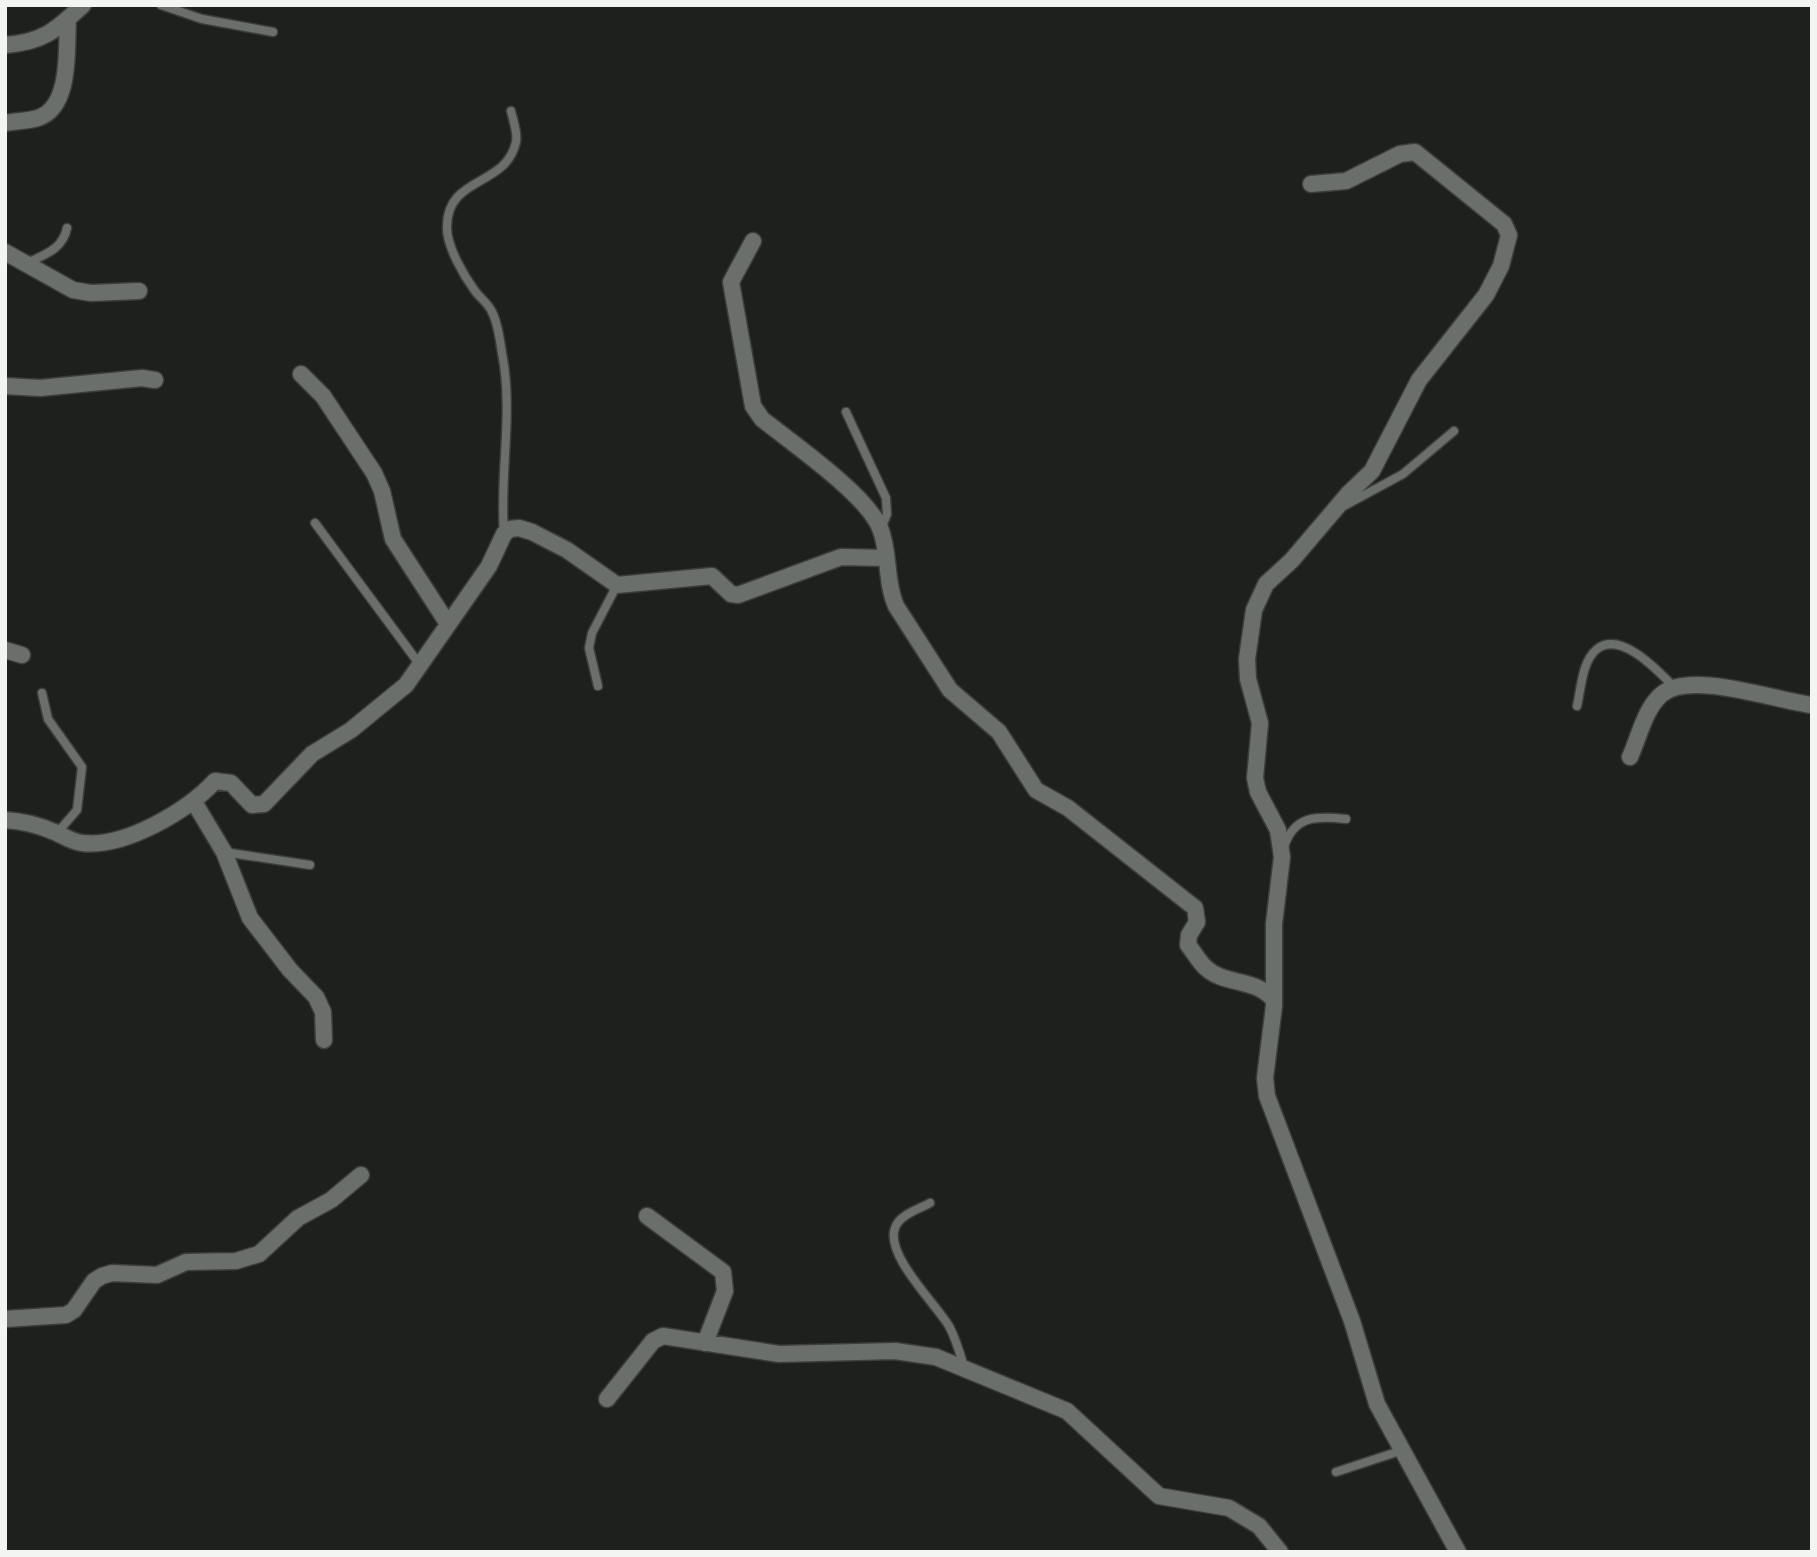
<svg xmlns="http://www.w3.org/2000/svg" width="1817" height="1557" viewBox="0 0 1817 1557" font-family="'DM Sans',sans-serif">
	<rect width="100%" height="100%" fill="#1d201d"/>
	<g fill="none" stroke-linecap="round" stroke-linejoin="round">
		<defs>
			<path id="service" d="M161 5 202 19 273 32
				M27 263C44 255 63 249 67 228
				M846 412 886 498 887 514 881 529
				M1344 506 1403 474 1454 431
				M315 523 420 665
				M504 534C499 474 514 414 502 353 500 341 498 323 492 312 489 304 480 298 475 291 464 276 447 247 447 228 446 175 506 188 516 142 518 133 513 120 511 111
				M598 686 589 648 592 633 617 585
				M42 693 48 719 82 767 77 810 57 833
				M1577 706C1581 689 1582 661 1597 649 1621 630 1659 672 1674 687
				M1284 847C1294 815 1317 816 1346 819
				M224 852 310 865
				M930 1203C919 1209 899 1215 895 1228 885 1255 935 1303 949 1326 956 1339 960 1353 964 1367
				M1336 1472 1400 1451"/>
			<path id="minor" d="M5 45C44 42 56 30 83 5
				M5 123C16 121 28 121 38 118 72 107 66 47 68 19
				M1311 184 1346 181 1400 154 1415 152 1504 224 1509 235 1501 266 1486 295 1419 380 1372 471 1349 493 1292 560 1266 584 1254 610 1247 659 1248 679 1260 723 1255 778 1258 792 1278 830 1282 857 1274 924V1006L1265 1078 1267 1096 1352 1321 1377 1404 1458 1552
				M753 241 731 282 753 406 762 419C792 443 867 495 880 528 890 552 885 581 896 606L950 690 999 732 1036 790 1068 808 1195 908 1197 922 1189 935 1188 945C1194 952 1199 962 1206 968 1224 985 1254 978 1272 998
				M5 252 73 290 91 293 139 291
				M301 374 323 396 374 473 382 491 393 539 448 624
				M5 386 40 388 142 378 155 380
				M5 650 22 655
				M1630 757C1639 737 1645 708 1662 694 1691 670 1777 701 1812 705
				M194 802 224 852 250 918 290 970 316 997 323 1012 324 1040
				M5 820C24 821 39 825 57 833 65 837 73 842 82 843 125 848 187 811 215 781L231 783 252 805 264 804 312 754 351 730 406 685 489 566 504 534 510 529 519 528 532 532 567 550 617 585 712 576 731 594 738 595 841 557 885 558
				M647 1216 723 1272 725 1291 705 1343
				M5 1319 66 1315 74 1310 94 1281 102 1276 112 1273 157 1275 186 1262 236 1261 259 1254 298 1218 331 1200 361 1175
				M607 1399 653 1341 663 1336 779 1354 895 1351 936 1357 1067 1411 1159 1496 1229 1508 1259 1526 1280 1552"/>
		</defs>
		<use href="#service" stroke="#3b3e3b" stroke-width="11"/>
		<use href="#minor" stroke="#3b3e3b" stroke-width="19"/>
		<use href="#service" stroke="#6b6f6b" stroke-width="8"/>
		<use href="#minor" stroke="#6b6f6b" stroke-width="16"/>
	</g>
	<rect width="1817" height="1557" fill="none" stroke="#f3f5f3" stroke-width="14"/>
</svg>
